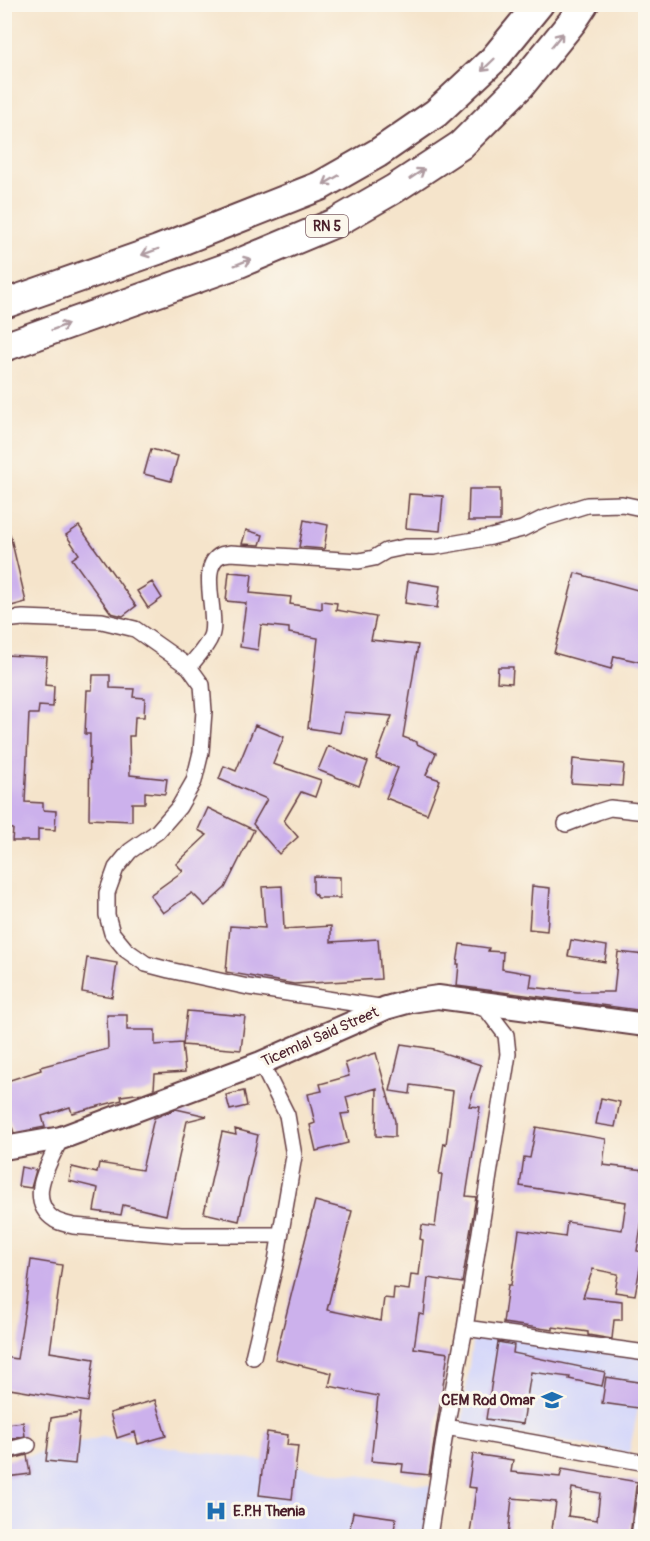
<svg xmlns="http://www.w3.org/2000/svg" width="650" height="1541" viewBox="0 0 650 1541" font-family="Pangolin,sans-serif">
	<rect width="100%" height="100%" fill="#fbf7ec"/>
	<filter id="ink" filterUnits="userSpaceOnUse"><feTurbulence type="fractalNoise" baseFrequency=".0167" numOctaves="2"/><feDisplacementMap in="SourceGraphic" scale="12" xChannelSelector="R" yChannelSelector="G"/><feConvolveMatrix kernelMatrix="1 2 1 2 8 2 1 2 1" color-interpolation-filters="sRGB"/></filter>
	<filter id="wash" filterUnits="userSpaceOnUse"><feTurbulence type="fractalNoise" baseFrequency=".008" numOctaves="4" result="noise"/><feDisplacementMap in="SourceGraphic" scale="24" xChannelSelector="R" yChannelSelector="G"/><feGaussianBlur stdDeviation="1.35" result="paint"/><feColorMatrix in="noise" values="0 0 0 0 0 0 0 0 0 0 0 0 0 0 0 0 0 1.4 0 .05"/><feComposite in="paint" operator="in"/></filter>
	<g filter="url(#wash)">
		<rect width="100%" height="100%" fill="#f5e4cb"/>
		<path fill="#d6d8f9" d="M474 1326 645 1353V1376L629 1453 462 1424Z
			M102 1437 432 1486 425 1536H5L4 1462Z"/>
		<g id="blocks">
			<path fill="#ccb1ec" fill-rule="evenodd" d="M151 449 178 456 171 481 144 474Z
				M469 489H500V521H468Z
				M409 494 443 496 440 531 406 528Z
				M304 520 328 525 324 549 299 547Z
				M79 526 136 606 123 616 111 613 72 559 79 554 66 535Z
				M246 530 263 535 260 545 242 544Z
				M4 534H10L26 602 4 608Z
				M229 572 252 574 250 593 291 597 290 604 322 609V601L337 603 336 610 376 617 371 640 418 645 403 737 417 742V744L436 753 426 775 440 780 427 814 386 798 398 768 376 759 392 716 344 712 340 733 308 728 318 638 289 633V628L261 625 258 650 240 647 246 603 226 601Z
				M575 573 645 592V663L614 656 611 669 554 653Z
				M408 581 440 586 437 608 405 603Z
				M152 582 162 598 148 608 137 591Z
				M4 655 47 657 45 685 54 686 53 707 39 706 38 714H29L25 802 43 803V810L56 811 55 830 38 829V841H12L13 829 4 828Z
				M498 667H513L512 683 497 682Z
				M93 675H110V688L134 689 133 697 145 698 144 717H135L134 736H129L130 775 167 779 165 794 145 792V803H132V821L89 819 90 734H85L87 690H92Z
				M255 725 284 737 273 764 321 780 315 797 301 792 284 821 298 837 279 854 253 824 267 799 219 779 224 766 236 771Z
				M328 746 368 762 359 786 318 770Z
				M573 759 624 764 622 786 571 783Z
				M208 808 254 830 225 888 205 906 192 893 163 913 150 895 183 871 176 864 207 835 198 830Z
				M313 876 340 877V898H318L313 892Z
				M282 886 284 929 331 926V942L378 939 381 979 294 984 226 972 230 926 265 928 262 887Z
				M532 886 550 888 547 931 529 929Z
				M571 940 607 946 605 962 568 956Z
				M460 944 489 948 488 951 503 952 502 969 532 974 530 987 578 992H614L618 952 645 955 640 1001 645 1002V1011L457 986 459 964H457Z
				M87 958 117 963 112 997 82 992Z
				M187 1011 245 1016 241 1050 183 1045Z
				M107 1015H127V1030H155V1045L182 1043 185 1072 155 1074 154 1089 143 1093 121 1096 122 1100 72 1113 70 1107 42 1116 45 1127 14 1133 4 1104V1082L41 1070 40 1067 108 1049Z
				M401 1044 434 1049V1050L481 1065 469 1106 480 1107 466 1196 476 1197 462 1283 428 1278 424 1315 419 1314 414 1348 448 1353 429 1475 402 1472 403 1464 371 1461 378 1396 329 1386 332 1373 275 1359 315 1201 352 1211 327 1310 381 1321 384 1298 393 1299 394 1288 409 1290 411 1274 419 1275 423 1240 420 1239 422 1225 435 1227 442 1174H439L444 1143 446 1144 453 1091 411 1085 410 1094 390 1091Z
				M376 1053 395 1121V1137L376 1136 377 1088 346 1097 350 1113 341 1114 348 1143 316 1151 310 1125 315 1123 308 1094 322 1091 320 1084 349 1076 345 1063Z
				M244 1091 247 1106 230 1110 226 1095Z
				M601 1098 620 1102 615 1127 596 1124Z
				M176 1109 207 1116 187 1121 166 1215 123 1205 121 1215 94 1211 98 1188 69 1181 72 1167 97 1173 99 1163 142 1170 154 1118Z
				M536 1127 606 1139 603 1165 645 1170V1202L637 1251 643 1252 635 1295 615 1292 618 1274 593 1269 583 1297 622 1301V1320H614L612 1339 588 1335V1332L553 1327V1330L503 1323 508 1285H511L519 1230 565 1237 567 1222 622 1230 626 1202 520 1186 524 1157 530 1158Z
				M235 1129 258 1135 239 1221 204 1213 222 1132 236 1135Z
				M21 1167 36 1170 31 1188 18 1186Z
				M31 1260 62 1265 50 1352 94 1359 88 1402 4 1388V1357L17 1359 25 1309Z
				M498 1342 514 1345 513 1353 605 1372 602 1386 569 1379 570 1377 531 1372 523 1424 486 1419Z
				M606 1377 645 1383V1409L602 1403Z
				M155 1400 166 1436 138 1444 135 1432 117 1438 110 1413Z
				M80 1413 75 1464 46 1461 51 1418Z
				M23 1422 25 1436 9 1440 7 1424Z
				M267 1432 288 1435 287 1445 298 1446 292 1499 259 1495Z
				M473 1454 513 1460 511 1472 560 1477 562 1469 638 1482 636 1487 630 1536H551L556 1502 512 1498 508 1536H477L470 1534 476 1488 468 1487ZM572 1488 600 1493 597 1520 568 1516Z
				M27 1455 30 1474 7 1477 5 1461Z
				M353 1512 396 1518 393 1536H370L349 1534Z"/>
		</g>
	</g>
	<g filter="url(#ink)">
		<use href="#blocks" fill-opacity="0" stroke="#643d43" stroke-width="1.5"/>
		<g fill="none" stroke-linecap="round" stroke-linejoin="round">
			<defs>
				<path id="street" d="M4 620 23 618 102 621 135 629 189 667 202 685 204 711 201 752 194 781 179 807 157 832 130 851 116 868 107 893V915L112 933 126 950 146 964 169 970 248 987 386 1008
					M189 667C196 658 207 647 211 636 219 616 197 566 221 555 223 554 227 554 230 553L359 561 374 558 386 551 405 547H434L491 537 522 529 542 519 587 505 622 504 646 509
					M566 824 597 812 610 808 646 812
					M61 1138C50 1162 24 1200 55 1220 60 1223 67 1224 73 1226L181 1235H280
					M465 1328 646 1353
					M253 1357 276 1261 294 1156 287 1115 261 1063
					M446 1427 646 1463
					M4 1451 28 1445
					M429 1536 446 1427 465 1328 508 1054 506 1035 487 1010 475 1005
					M639 1536 646 1488"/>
				<path id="secondary" d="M4 1148 61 1138 261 1063 386 1008 411 1001 438 997 646 1025"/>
				<path id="highway" d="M4 304 158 250 320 186 378 153 436 113 494 59 539 4
					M4 347 237 264 335 223 394 189 461 145 521 85 572 22 584 4"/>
			</defs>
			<use href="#street" stroke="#643d43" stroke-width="18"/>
			<use href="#secondary" stroke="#643d43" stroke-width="26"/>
			<use href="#highway" stroke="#643d43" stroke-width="32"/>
			<use href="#street" stroke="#fff" stroke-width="15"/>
			<use href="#secondary" stroke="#fff" stroke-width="22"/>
			<use href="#highway" stroke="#fff" stroke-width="28"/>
		</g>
		<defs><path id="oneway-shaft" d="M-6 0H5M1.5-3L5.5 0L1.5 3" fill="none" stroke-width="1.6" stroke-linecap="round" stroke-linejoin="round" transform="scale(1.5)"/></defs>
		<g stroke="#ae9aa0">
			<use href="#oneway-shaft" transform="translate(557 40) rotate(-51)"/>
			<use href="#oneway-shaft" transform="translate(488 65) rotate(136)"/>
			<use href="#oneway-shaft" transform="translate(417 174) rotate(-34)"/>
			<use href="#oneway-shaft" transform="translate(331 180) rotate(150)"/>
			<use href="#oneway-shaft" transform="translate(150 252) rotate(160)"/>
			<use href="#oneway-shaft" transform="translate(243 262) rotate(-22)"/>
			<use href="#oneway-shaft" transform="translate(60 327) rotate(-20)"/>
		</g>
	</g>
	<defs>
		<symbol id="school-bare" viewBox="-9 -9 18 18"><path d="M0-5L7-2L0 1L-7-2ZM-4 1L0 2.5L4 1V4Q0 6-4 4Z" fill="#1f6fb2" stroke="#fbf7ec" stroke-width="2.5" paint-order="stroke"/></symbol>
		<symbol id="hospital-bare" viewBox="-9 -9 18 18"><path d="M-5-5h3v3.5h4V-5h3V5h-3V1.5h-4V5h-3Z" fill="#1f6fb2" stroke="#fbf7ec" stroke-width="2.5" paint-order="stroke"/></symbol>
	</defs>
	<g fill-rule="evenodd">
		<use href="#school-bare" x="537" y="1385" width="30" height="30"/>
		<use href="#hospital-bare" x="201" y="1496" width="30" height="30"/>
	</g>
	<g text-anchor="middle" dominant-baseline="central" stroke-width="6" stroke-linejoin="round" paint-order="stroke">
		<rect fill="#fbf7ec" stroke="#7f6065" stroke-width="1.5" x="306" y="215" width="42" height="22" rx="4.5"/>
		<g font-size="14" font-weight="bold" fill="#4a1f2b">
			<text x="327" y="226">RN 5</text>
		</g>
		<g font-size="15" fill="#4a1f2b" stroke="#fbf7ec">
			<text transform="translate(320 1037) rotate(-24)">Ticemlal Said Street</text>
		</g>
		<g font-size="15" font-weight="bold" fill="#4a1f2b" stroke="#fbf7ec" text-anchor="end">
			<text x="535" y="1400">CEM Rod Omar</text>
			<text x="233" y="1511" text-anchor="start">E.P.H Thenia</text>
		</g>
	</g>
	<rect width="650" height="1541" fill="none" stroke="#fbf7ec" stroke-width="24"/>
</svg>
